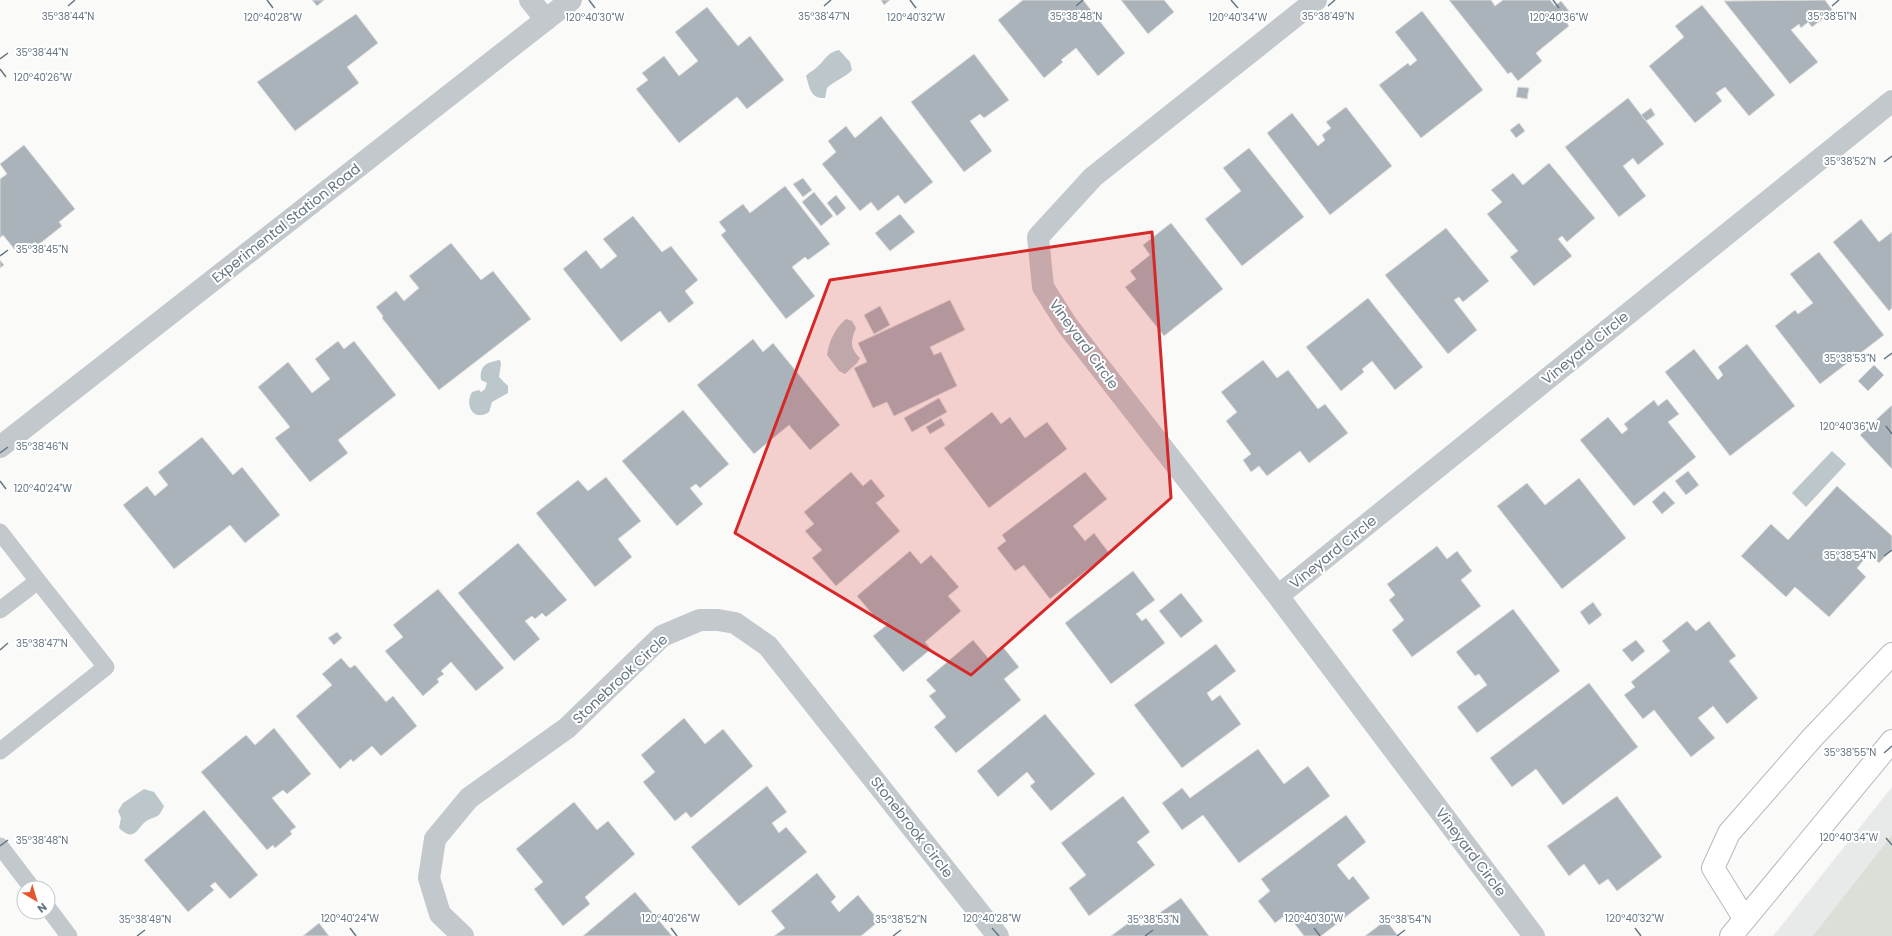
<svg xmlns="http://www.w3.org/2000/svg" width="1892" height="936" viewBox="0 0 1892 936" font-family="Poppins,sans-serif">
	<rect width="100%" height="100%" fill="#fafaf8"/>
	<path fill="#e8e9e9" d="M1892 787V936H1773Z"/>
	<path fill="#dadfd7" d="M1892 835V936H1813Z"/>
	<path fill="#bbc7cb" d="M839 50 850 62 852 70C845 78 835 80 827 88L825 98C810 99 810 88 806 76 809 72 813 71 816 68 825 61 826 53 839 50Z
		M846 319 852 321 856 328C851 340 849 348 860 358L857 363 845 374 839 371 827 355C829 341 835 328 846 319Z
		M500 360 501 364 499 377 508 386V393L492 402 489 412C474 422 464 406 472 392L479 390 481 392 485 389 487 383 481 380C479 365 488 362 500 360Z
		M1832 451 1846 464 1806 507 1792 493Z
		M144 789 154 792 164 806C158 819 158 815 148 820 137 826 136 844 119 828L121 818 118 811 123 803Z"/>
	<path fill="#aab3b9" stroke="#dcdcda" d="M312 0H324L317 6Z
		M881 0H890L884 5Z
		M1023 0H1083L1125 53 1098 76 1076 48 1061 60 1063 62 1044 78 998 20Z
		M1121 0H1164L1174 12 1148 34Z
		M1449 0H1491L1495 6 1503 0H1550L1555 6 1561 1 1569 11 1562 16 1569 26 1536 53 1542 61 1518 81 1511 72 1508 74Z
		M1825 0 1833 11 1812 27 1808 22 1801 28 1799 24 1791 30 1818 62 1790 84 1724 1Z
		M1702 5 1775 95 1749 116 1725 87 1716 93 1722 101 1695 123 1649 66 1684 37 1675 26Z
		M707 7 738 46 750 36 784 80 747 109 737 97 679 143 636 89 648 80 642 73 664 56 679 76 698 61 675 32Z
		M1422 11 1483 90 1421 138 1379 85 1408 63 1410 66 1417 60 1395 32Z
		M356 14 378 43 347 67 359 83 295 131 257 82Z
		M974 54 1009 100 984 118 980 114 970 121 992 151 964 172 911 102Z
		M1518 87 1529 88 1527 99 1516 97Z
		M1628 98 1664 144 1638 165 1633 158 1623 166 1646 196 1619 217 1565 147Z
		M1346 107 1392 166 1330 215 1267 133 1292 113 1318 146 1325 140 1322 135 1331 128 1326 122Z
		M1651 108 1655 115 1646 121 1641 115Z
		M881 116 933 182 905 204 898 195 878 211 871 202 860 211 822 164 836 152 828 141 846 126 855 138Z
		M1519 123 1525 131 1516 138 1510 130Z
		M24 145 75 209 59 222 62 226 38 245 35 242 19 255 3 235 0 238V179L7 174 0 164Z
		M1249 148 1304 217 1242 266 1205 219 1241 191 1223 168Z
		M1549 163 1595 218 1567 242 1562 236 1558 239 1572 256 1534 286 1510 257 1518 251 1487 214 1502 202 1491 190 1513 173 1523 185Z
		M803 178 812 190 803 197 793 184Z
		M785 186 830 244 808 260 805 257 792 267 815 296 786 319 721 235 726 231 719 222 743 204 750 213Z
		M814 192 833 216 821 226 802 202Z
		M836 195 846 208 837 216 827 203Z
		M900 214 915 232 890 251 875 233Z
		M633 216 662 252 671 246 698 280 685 291 694 303 669 323 660 311 621 342 563 269 586 250 601 269 617 256 603 239Z
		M1861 219 1879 242 1892 232V308L1889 311 1833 242Z
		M1171 223 1223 289 1164 336 1125 287 1136 279 1130 271 1150 255 1143 245Z
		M1446 228 1489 281 1463 302 1459 297 1454 300 1477 330 1448 354 1385 275Z
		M451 243 481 280 493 271 531 319 439 390 382 318 383 316 376 307 396 291 404 301 419 288 409 276Z
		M1819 252 1884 335 1820 384 1775 326 1795 310 1798 314 1813 303 1790 274Z
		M0 260 4 265 0 268Z
		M1368 298 1423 367 1395 390 1372 361 1362 369 1364 372 1341 391 1306 347Z
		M950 300 965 330 930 347 934 355 941 352 957 386 894 416 887 402 873 408 854 368 867 362 858 343Z
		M880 306 890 325 874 334 864 315Z
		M753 339 763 352 773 343 840 425 810 450 789 425 754 454 697 385Z
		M338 341 344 349 354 341 396 395 338 440 348 453 310 482 275 438 290 427 258 387 288 362 312 393 330 379 315 359Z
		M1747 344 1795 406 1730 456 1665 372 1694 349 1718 380 1723 375 1718 367Z
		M1263 360 1277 378 1288 370 1318 409 1325 404 1348 433 1309 463 1300 451 1267 476 1259 466 1251 472 1243 460 1251 454 1226 421 1237 412 1221 392Z
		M1874 365 1884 375 1868 391 1858 381Z
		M939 398 947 412 912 432 904 418Z
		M1667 399 1679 414 1668 422 1696 457 1634 506 1580 440 1608 417 1622 434 1628 429 1624 424 1654 400 1658 406Z
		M1892 405V469L1860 435Z
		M683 410 729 464 700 488 696 484 690 488 703 504 677 526 622 461Z
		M992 412 1001 424 1010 417 1025 438 1047 422 1067 449 989 508 944 448Z
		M941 418 945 425 930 434 926 427Z
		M202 437 233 475 242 467 280 515 245 543 230 525 174 569 123 505 147 486 155 496 168 485 158 472Z
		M1688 471 1699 485 1686 495 1675 481Z
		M851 472 863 486 871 479 885 496 876 503 900 531 836 586 812 558 822 550 805 531 814 524 804 512Z
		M1085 472 1107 499 1073 526 1085 541 1094 533 1109 553 1050 599 1024 565 1015 571 997 548 1006 541 1002 535Z
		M606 477 641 521 618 539 632 557 595 587 536 513 578 480 588 491Z
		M1579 478 1626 538 1562 589 1497 506 1527 483 1545 505Z
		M1837 486 1892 536V549L1879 563 1869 554 1857 568 1866 577 1829 617 1795 587 1786 597 1741 556 1771 524 1788 540Z
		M1664 491 1675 503 1662 514 1652 502Z
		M518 543 567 600 546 617 542 613 535 619 532 616 525 621 540 639 514 661 458 593Z
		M1437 546 1447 559 1457 551 1472 571 1461 580 1481 606 1412 657 1392 630 1404 620 1389 600 1395 595 1387 584Z
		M910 551 921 564 931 555 959 587 948 596 961 611 925 642 931 649 903 672 873 636 888 624 884 620 880 623 857 596Z
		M1133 571 1155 600 1136 614 1142 621 1146 618 1165 643 1111 684 1065 623Z
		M438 589 504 668 476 691 451 662 441 671 444 674 437 679 439 682 423 696 385 651 403 637 393 625Z
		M1181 593 1203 621 1181 638 1159 611Z
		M1593 602 1602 615 1589 625 1580 612Z
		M1513 609 1560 671 1477 733 1457 707 1487 685 1479 674 1475 676 1456 652Z
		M1687 621 1696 631 1709 621 1736 656 1729 661 1758 698 1727 724 1713 706 1698 718 1715 738 1691 757 1654 710 1643 719 1624 695 1635 687 1631 682 1670 651 1662 641Z
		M337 632 342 638 334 645 328 638Z
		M973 640 989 659 1003 647 1019 667 1004 679 1021 700 956 753 934 727 946 717 929 696 936 691 926 680Z
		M1636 640 1645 651 1632 662 1622 650Z
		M1216 644 1236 671 1207 693 1212 701 1220 695 1241 724 1182 768 1134 705Z
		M341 658 350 668 355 665 386 702 393 696 417 726 381 756 372 746 353 762 351 759 340 769 296 716 332 685 322 674Z
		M1589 683 1638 747 1563 805 1536 769 1512 787 1490 758Z
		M1045 714 1095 774 1051 811 1030 786 1035 782 1027 772 998 797 977 771Z
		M684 718 705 744 723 729 753 766 691 818 686 812 675 821 643 782 655 772 641 755Z
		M274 728 311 774 287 794 283 790 272 798 296 827 290 831 292 834 275 848 273 845 267 850 201 772 246 735 255 745Z
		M1258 749 1284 784 1308 766 1330 796 1239 863 1203 815 1182 830 1162 803 1182 788 1190 798Z
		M767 786 787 812 772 823 779 833 786 827 807 852 739 906 691 847Z
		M1123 796 1150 832 1137 842 1155 865 1089 916 1069 888 1086 875 1061 843Z
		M1617 796 1662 857 1617 891 1608 879 1599 885 1584 864 1569 876 1547 846Z
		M574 802 597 830 608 821 635 854 585 897 590 904 563 926 534 889 543 882 516 849Z
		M204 810 258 875 230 899 215 882 210 886 214 890 188 912 144 860Z
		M1346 815 1366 842 1337 865 1349 880 1353 876 1370 898 1321 936H1304L1287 914 1275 923 1258 901 1270 891 1261 879Z
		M817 873 836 897 831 902 839 912 858 895 879 921 861 936H774L785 928 771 911Z
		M635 892 672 936H583Z
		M1181 898 1209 936H1111L1135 918 1141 926Z
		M1386 920 1398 936H1365Z
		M319 923 329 936H303Z"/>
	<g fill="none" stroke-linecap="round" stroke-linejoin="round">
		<defs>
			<path id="secondary" d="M1744 918 1713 868 1729 833 1813 737 1892 654
				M1731 936 1892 741"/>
		</defs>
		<use href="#secondary" stroke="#b3babf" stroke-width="24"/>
		<path stroke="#c3c8cc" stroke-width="17" d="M0 532 38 581 0 610
			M0 751 106 667 38 581
			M0 846 32 888
			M48 908 69 936"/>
		<path stroke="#c3c8cc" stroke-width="22" d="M530 0 546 20
			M1316 0 1093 177 1038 237 1043 287 1067 325 1278 596 1534 936
			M0 447 571 0
			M1278 596 1892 101
			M463 936 440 914 429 878 435 839 469 798 567 728 662 636 700 620H718L735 623 768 646 998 936"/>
		<use href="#secondary" stroke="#fff" stroke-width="22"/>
	</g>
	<path fill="#d62828" fill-opacity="0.2" stroke="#d62828" stroke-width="3" stroke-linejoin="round" d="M1152 232 1171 498 971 675 735 533 830 280Z"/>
	<path fill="none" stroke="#657683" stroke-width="1.5" d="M267 0 273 8M589 0 595 8M910 0 916 8M1231 0 1238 8M1553 0 1559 8M68 6 75 0M824 6 831 0M1076 6 1083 0M1328 6 1335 0M1832 6 1839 0M0 59 8 53M0 69 6 77M1884 162 1892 156M0 256 8 250M1884 359 1892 353M1886 426 1892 434M0 453 8 447M0 481 6 489M1884 556 1892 550M0 650 8 643M1884 753 1892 746M1886 838 1892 845M0 846 8 840M350 928 356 936M671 928 677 936M992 928 999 936M1314 928 1320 936M1635 928 1641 936M137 936 145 930M893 936 901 930M1145 936 1153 930M1397 936 1405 930"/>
	<g text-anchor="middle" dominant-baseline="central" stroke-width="4" stroke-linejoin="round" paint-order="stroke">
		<g font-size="14" fill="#657683" stroke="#fff">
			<text transform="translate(286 223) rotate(-38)">Experimental Station Road</text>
			<text transform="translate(1084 344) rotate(54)">Vineyard Circle</text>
			<text transform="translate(1585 348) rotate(-39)">Vineyard Circle</text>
			<text transform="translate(1333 552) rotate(-39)">Vineyard Circle</text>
			<text transform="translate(620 679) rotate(-43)">Stonebrook Circle</text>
			<text transform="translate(912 827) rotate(52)">Stonebrook Circle</text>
			<text transform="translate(1471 852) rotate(53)">Vineyard Circle</text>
		</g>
	</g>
	<g font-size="10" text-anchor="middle" fill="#657683" stroke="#fff" stroke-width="4" stroke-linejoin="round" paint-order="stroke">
		<text x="68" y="20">35°38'44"N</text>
		<text x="824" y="20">35°38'47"N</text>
		<text x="1076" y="20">35°38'48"N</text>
		<text x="1328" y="20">35°38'49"N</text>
		<text x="1832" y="20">35°38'51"N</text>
		<text x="273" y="21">120°40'28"W</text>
		<text x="595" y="21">120°40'30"W</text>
		<text x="916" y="21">120°40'32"W</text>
		<text x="1238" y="21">120°40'34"W</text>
		<text x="1559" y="21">120°40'36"W</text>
		<text x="42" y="56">35°38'44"N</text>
		<text x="43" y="81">120°40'26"W</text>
		<text x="1850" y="165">35°38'52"N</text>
		<text x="42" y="253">35°38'45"N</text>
		<text x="1850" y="362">35°38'53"N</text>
		<text x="1849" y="430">120°40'36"W</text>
		<text x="42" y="450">35°38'46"N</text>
		<text x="43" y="492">120°40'24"W</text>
		<text x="1850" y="559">35°38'54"N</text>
		<text x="42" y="647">35°38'47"N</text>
		<text x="1850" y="756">35°38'55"N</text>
		<text x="1849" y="841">120°40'34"W</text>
		<text x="42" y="844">35°38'48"N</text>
		<text x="350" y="922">120°40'24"W</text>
		<text x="671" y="922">120°40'26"W</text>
		<text x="992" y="922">120°40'28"W</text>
		<text x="1314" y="922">120°40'30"W</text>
		<text x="1635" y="922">120°40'32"W</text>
		<text x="145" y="923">35°38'49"N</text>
		<text x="901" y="923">35°38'52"N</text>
		<text x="1153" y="923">35°38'53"N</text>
		<text x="1405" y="923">35°38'54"N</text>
	</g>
	<g transform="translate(36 900) rotate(142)"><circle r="19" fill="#ffffff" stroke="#c1c8cd"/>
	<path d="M0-3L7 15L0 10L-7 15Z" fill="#e4572e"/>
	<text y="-6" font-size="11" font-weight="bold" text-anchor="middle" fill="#657683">N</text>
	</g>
</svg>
